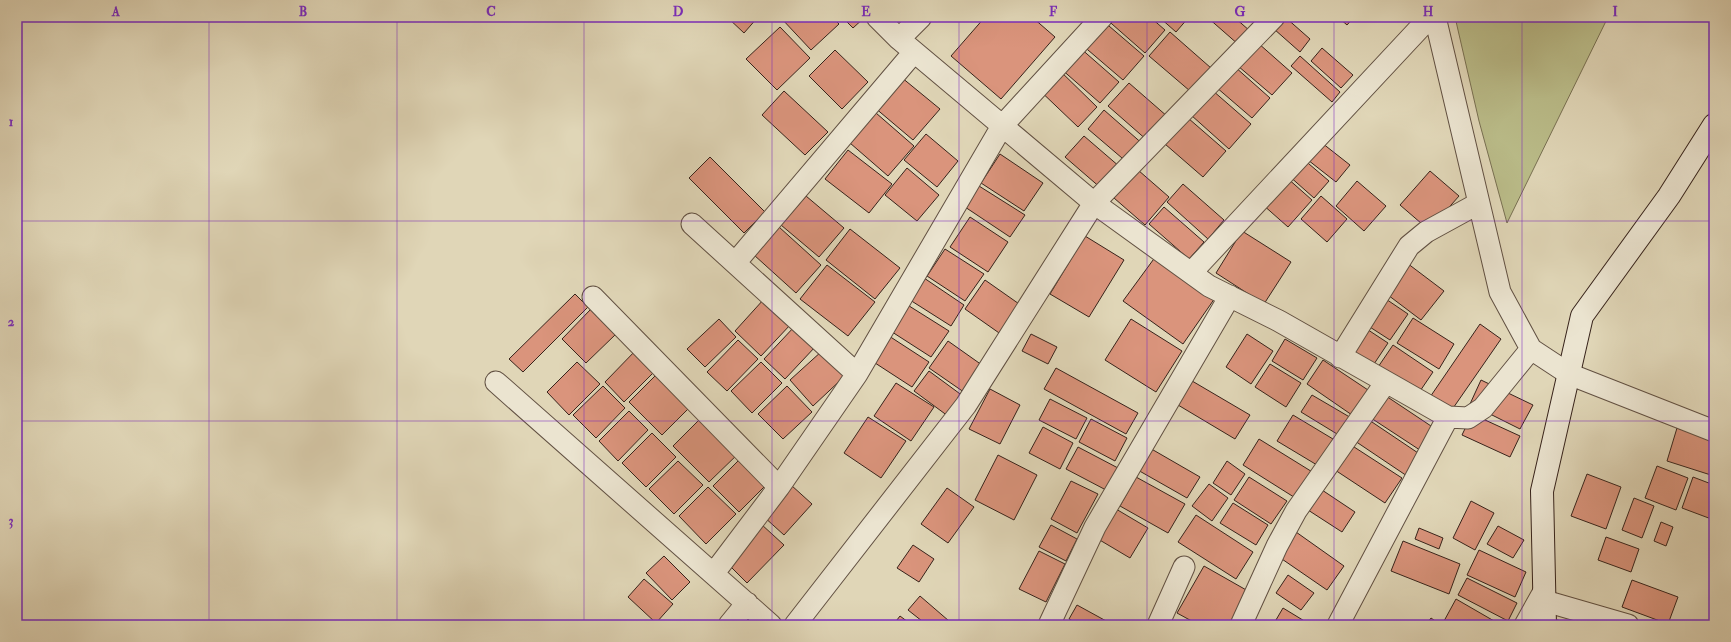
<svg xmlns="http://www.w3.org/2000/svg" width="1731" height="642" viewBox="0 0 1731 642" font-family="'IM FELL Double Pica',serif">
	<rect width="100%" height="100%" fill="#e0d6b7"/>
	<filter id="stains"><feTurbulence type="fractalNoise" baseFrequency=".005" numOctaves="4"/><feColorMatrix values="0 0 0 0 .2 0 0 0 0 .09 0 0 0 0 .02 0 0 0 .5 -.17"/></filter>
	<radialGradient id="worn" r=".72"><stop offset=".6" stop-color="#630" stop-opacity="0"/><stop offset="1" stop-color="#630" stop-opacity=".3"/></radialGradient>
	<path fill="#babc89" stroke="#787052" d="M1455 17H1608L1507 223 1479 121Z"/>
	<path fill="#da947c" stroke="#37231b" d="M727 17H758L744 33Z
		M783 17H832L839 24 811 50 781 18Z
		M842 17H865L853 28Z
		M985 17H1032L1055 37 1001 99 951 56Z
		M1104 17H1150L1165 30 1145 53Z
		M1159 17H1189L1176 32Z
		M1207 17H1234L1250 31 1239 45Z
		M1285 17 1310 39 1300 52 1274 29Z
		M1338 17H1354L1347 25Z
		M1102 20 1144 56 1123 80 1081 44Z
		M780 27 810 58 777 90 746 59Z
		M1170 32 1211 68 1190 91 1149 56Z
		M1258 43 1292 73 1272 95 1238 66Z
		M1079 47 1119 82 1100 103 1060 68Z
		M1322 48 1353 75 1341 88 1311 61Z
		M835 50 868 82 842 109 809 76Z
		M1300 56 1340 92 1332 102 1291 66Z
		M1054 65 1097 107 1078 127 1034 85Z
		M1234 66 1270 98 1252 118 1216 87Z
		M901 77 940 109 913 140 874 107Z
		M1129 83 1168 117 1148 141 1108 106Z
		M1212 90 1251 124 1229 149 1191 115Z
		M784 91 828 132 805 155 762 115Z
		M1104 110 1145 146 1129 164 1088 129Z
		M876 113 914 146 888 176 850 143Z
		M1188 118 1226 151 1203 177 1165 144Z
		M926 134 958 161 937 187 904 160Z
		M1084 136 1120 167 1102 189 1065 157Z
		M1322 143 1350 165 1336 182 1308 160Z
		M848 150 892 184 869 213 825 179Z
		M1000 154 1043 183 1024 211 981 183Z
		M710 157 765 212 744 233 689 178Z
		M1302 158 1329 181 1314 198 1288 175Z
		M907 168 939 195 917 221 885 195Z
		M1138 170 1169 197 1145 225 1114 198Z
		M1430 171 1459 196 1429 230 1400 205Z
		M1286 177 1312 200 1288 227 1262 204Z
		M1357 181 1386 206 1364 231 1336 206Z
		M1183 184 1224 220 1208 239 1167 202Z
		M979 186 1025 215 1010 237 965 207Z
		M806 196 844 228 819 257 781 225Z
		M1321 196 1347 219 1327 242 1301 219Z
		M1164 207 1204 242 1189 259 1149 224Z
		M970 217 1008 242 988 272 950 247Z
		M779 227 821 265 796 293 754 255Z
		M850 229 900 268 875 299 826 260Z
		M1242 231 1291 262 1264 304 1216 273Z
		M1085 236 1124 260 1089 317 1050 294Z
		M945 249 984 274 965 301 927 276Z
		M1156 256 1215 298 1183 344 1123 301Z
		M1403 260 1444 291 1421 320 1380 289Z
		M827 265 875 302 848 336 800 299Z
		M924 278 964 305 951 326 910 300Z
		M985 280 1022 306 1002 335 965 309Z
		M1377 293 1408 314 1390 340 1359 320Z
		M575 294 588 307 523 372 509 359Z
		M764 299 791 324 761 356 735 331Z
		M906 304 949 331 931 357 889 330Z
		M591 309 616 334 586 363 562 339Z
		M1413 318 1454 344 1439 369 1397 343Z
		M719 319 736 337 705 367 687 349Z
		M1131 319 1182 351 1156 392 1105 360Z
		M1353 320 1388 343 1372 367 1338 344Z
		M1480 324 1501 339 1449 414 1428 400Z
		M795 326 816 346 785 379 764 359Z
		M1031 334 1057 347 1048 364 1022 351Z
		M1247 334 1273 351 1251 384 1226 367Z
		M889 336 929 362 912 387 872 361Z
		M1285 339 1317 358 1303 380 1272 361Z
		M738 340 758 359 727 391 707 372Z
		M948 341 989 370 971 397 929 368Z
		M1393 345 1433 372 1416 397 1376 370Z
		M638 348 658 368 624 402 605 382Z
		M822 351 845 376 813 406 790 380Z
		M1323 360 1368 390 1352 415 1307 384Z
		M577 362 600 384 569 415 547 392Z
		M761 362 782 383 752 413 731 391Z
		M1270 364 1301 383 1286 407 1255 387Z
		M1056 368 1138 413 1126 434 1044 389Z
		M662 369 695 402 662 435 629 402Z
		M929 371 967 399 952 419 914 391Z
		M1187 378 1250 415 1235 439 1173 402Z
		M1481 380 1533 405 1520 429 1470 404Z
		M896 383 934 407 911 441 874 416Z
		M603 386 625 408 596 438 573 415Z
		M787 386 812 412 783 439 758 414Z
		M990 389 1020 405 1000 444 969 429Z
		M1312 395 1353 419 1342 437 1301 412Z
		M1386 396 1443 434 1429 456 1371 418Z
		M1050 399 1087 418 1076 439 1039 420Z
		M629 411 648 430 618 461 599 441Z
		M705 414 741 451 709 482 673 446Z
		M1472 414 1520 436 1510 457 1462 435Z
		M1293 415 1338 442 1322 468 1277 441Z
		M868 417 906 441 881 478 844 453Z
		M1091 419 1127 438 1115 461 1079 442Z
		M1369 420 1427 459 1413 480 1355 441Z
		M1043 427 1073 443 1060 469 1029 453Z
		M1677 428 1714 440V476L1667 461Z
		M652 433 676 457 646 487 622 463Z
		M1259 439 1314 473 1297 499 1243 465Z
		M1351 445 1402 478 1385 503 1335 470Z
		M1078 447 1118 468 1106 490 1066 469Z
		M1148 447 1200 477 1187 498 1136 469Z
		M746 453 772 479 739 512 713 486Z
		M998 455 1037 475 1014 520 975 500Z
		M678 461 703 485 674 514 649 489Z
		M1227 461 1245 474 1231 495 1213 483Z
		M1657 466 1688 478 1676 510 1645 498Z
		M1587 474 1621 487 1606 529 1571 516Z
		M1136 477 1185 504 1168 533 1120 506Z
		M1249 477 1287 501 1271 524 1234 500Z
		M1693 477 1714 485V520L1682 508Z
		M1071 481 1098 494 1077 533 1051 519Z
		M1209 484 1228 498 1212 521 1192 506Z
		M791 485 812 504 784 535 763 516Z
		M708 487 736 514 706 544 679 516Z
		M947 488 974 507 948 543 921 524Z
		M1322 490 1355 512 1342 532 1308 510Z
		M1634 498 1654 506 1642 538 1622 530Z
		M1471 501 1494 513 1475 550 1453 538Z
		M1233 503 1268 525 1256 545 1220 523Z
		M1116 509 1148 528 1130 558 1098 539Z
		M1196 515 1253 552 1236 579 1178 542Z
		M1661 522 1673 527 1666 546 1654 541Z
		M761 524 784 545 747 583 725 561Z
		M1051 525 1077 539 1066 561 1039 547Z
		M1498 526 1524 540 1513 558 1487 544Z
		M1419 528 1443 538 1439 549 1415 539Z
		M1296 532 1344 566 1327 590 1279 557Z
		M1606 537 1639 549 1631 572 1598 560Z
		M1403 541 1460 564 1449 594 1391 571Z
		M913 545 934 559 919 582 897 568Z
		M1479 550 1526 572 1515 597 1467 575Z
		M1039 551 1065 564 1046 602 1019 589Z
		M664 556 690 582 672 600 646 573Z
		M1204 566 1248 591 1229 625H1199L1177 613Z
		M1288 575 1314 593 1301 610 1276 593Z
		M1467 578 1517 603 1508 621 1458 595Z
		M644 579 673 604 656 623 628 597Z
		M1632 580 1678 597 1668 624 1622 607Z
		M920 596 949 621 946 625H927L908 610Z
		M1456 599 1501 625H1450L1444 621Z
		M1077 605 1108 622 1106 625H1080L1069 619Z
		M1283 608 1311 625H1273Z
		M900 616 912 625H893Z
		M1431 618 1441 625H1426Z
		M1557 620 1579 625H1558Z"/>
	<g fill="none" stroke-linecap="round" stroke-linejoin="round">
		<defs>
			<path id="street" d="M877 17 899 39 1094 203 1209 286 1279 321 1448 417 1468 418 1483 408 1531 349
				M1435 17 1500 292 1531 349 1569 374 1714 431
				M899 39 921 17
				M692 224 857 374
				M735 263 914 52
				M1191 273 1430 17
				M593 297 779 487
				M1340 357 1409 246 1426 232 1479 203
				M496 382 771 625
				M714 573 779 487 857 374 1002 126 1102 17
				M1545 601 1628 625
				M729 625 747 603
				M795 625 966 405 1094 203 1274 17
				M1049 625 1095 527 1230 296
				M1158 625 1184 567
				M1241 625 1277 546 1296 511 1386 382
				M1338 625 1448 417
				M1525 625 1544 591"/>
			<path id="secondary" d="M1545 625 1542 491 1582 316 1669 196 1714 125"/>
		</defs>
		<use href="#street" stroke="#615042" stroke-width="23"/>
		<use href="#secondary" stroke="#37231b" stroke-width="24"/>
		<use href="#street" stroke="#ebe4d0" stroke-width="21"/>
		<use href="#secondary" stroke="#ebe4d0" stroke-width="22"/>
	</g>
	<path fill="none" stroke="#7b2cbf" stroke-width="1" stroke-opacity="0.55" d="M209 17V625M397 17V625M584 17V625M772 17V625M959 17V625M1147 17V625M1334 17V625M1522 17V625M17 221H1714M17 421H1714"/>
	<rect width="1731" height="642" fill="none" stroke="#e0d6b7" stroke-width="44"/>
	<rect x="22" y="22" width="1687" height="598" fill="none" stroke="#7b2cbf" stroke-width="1.5"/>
	<g font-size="13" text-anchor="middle" font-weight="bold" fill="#7b2cbf">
		<text x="116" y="16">A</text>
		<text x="303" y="16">B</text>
		<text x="491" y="16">C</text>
		<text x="678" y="16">D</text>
		<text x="866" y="16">E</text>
		<text x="1053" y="16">F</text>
		<text x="1240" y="16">G</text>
		<text x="1428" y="16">H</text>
		<text x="1615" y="16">I</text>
		<text x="11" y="126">1</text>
		<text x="11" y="326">2</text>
		<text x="11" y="525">3</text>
	</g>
	<rect width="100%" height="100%" filter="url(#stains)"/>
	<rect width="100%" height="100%" fill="url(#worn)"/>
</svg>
